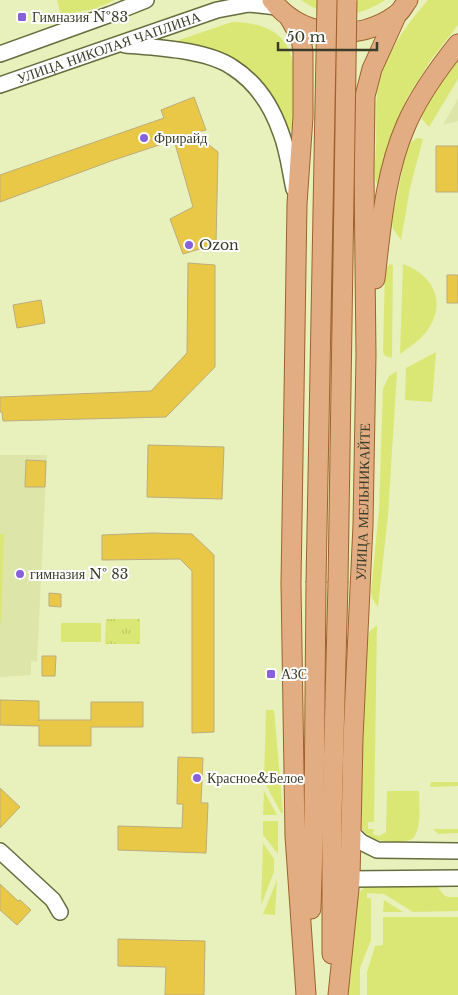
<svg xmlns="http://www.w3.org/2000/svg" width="458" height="995" viewBox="0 0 458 995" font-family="'Libre Baskerville',serif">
	<defs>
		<pattern id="park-tufts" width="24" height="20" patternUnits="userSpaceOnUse" patternTransform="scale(1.25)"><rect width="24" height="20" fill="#dbe775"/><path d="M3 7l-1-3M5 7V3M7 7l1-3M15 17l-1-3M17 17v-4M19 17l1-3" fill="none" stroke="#bdc765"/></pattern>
	</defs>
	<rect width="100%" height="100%" fill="#e8f0bc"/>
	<path fill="#dde5a9" d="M458 98V121L443 125 455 104Z
		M0 455H47L37 662 31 661V675L0 677Z"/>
	<path fill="#dbe775" d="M57 0H115L94 9 61 15Z
		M301 0H385C356 19 330 20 301 0Z
		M428 0H458V25L431 60 407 98 387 147 380 183 377 184C372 174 376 157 376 146 377 123 374 97 381 76 389 48 409 22 428 0Z
		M232 22C305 23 296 73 292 128L289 132 234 60 213 50 176 41Z
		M458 61V79L429 127 422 119V115L439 87Z
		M417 138 423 139 410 188 401 240 393 229 392 220 404 162 410 143Z
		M390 264 393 265 392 358 385 356 383 352 385 269Z
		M403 264C431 274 447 299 429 328 422 339 411 346 400 354Z
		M436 352 432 402 405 400 406 368Z
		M397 371 388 515 378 607 372 598 371 592 379 509 383 389 389 376Z
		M0 534H4L1 623H0Z
		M61 623H101V642H61Z
		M377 625 374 822H368V829H374L373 834 379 836 386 832 387 791H419C419 804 422 826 414 837 408 845 377 842 369 837 362 832 360 824 359 816L365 663 369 632Z
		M266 710H274L283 813H281L264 781Z
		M431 782H458V786L430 787Z
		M264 791 277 815H263Z
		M263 821H278V854L263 835Z
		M433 829H458V833L438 834Z
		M263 843 274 859V872L261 905Z
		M277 880 275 915 263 914Z
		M373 886 438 887C445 898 445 897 458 897V911L413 912 384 894 367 893V898H371V940L360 968V995H347L351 976 353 906 357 894 365 887Z
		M384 900 403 912H404H383Z
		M383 917H458V995H367V972L375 946 383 945Z"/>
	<path fill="url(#park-tufts)" d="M106 619H140V644H105Z"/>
	<path fill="#e9c848" stroke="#bbad7c" d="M194 97 206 130 194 133 218 152 216 244 183 254 170 219 193 207 174 140 111 161 0 202V175L164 118 161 110Z
		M436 146H458V192H436Z
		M188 263 215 265V367L166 417 3 421 2 412H0V397L151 391 187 353Z
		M447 275H458V303H447Z
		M41 300 45 323 17 328 13 305Z
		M148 445 224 447 222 499 147 497Z
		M26 460 46 461 45 487H25Z
		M152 533 192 534 214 555V732L192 733V571L180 559 102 560V535Z
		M49 593 61 594V607L49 606Z
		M42 656H56L55 676H42Z
		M0 700 39 701V721V720H91V702H143V727H91V746H39V726L0 725Z
		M178 757 203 758 201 803H208L206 853 118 850V826L182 828 183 804H177Z
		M0 788 20 807 0 828Z
		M0 884 18 901 20 900 31 910 17 925 0 910Z
		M118 939 205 941 204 995H165L166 967 118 966Z"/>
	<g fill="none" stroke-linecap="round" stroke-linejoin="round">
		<defs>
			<g id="minor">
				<path d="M125 45C155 47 207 50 232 67 256 82 272 107 281 133 288 151 290 171 294 189"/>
				<path d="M0 54 111 14 146 0"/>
				<path id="s1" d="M0 85 217 10 249 4 277 7"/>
				<path d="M352 833 361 842 377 850 458 851"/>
				<path d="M0 851 53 900 60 912"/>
				<path d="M350 879 458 878"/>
			</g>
			<g id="major">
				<path d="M272 0C301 38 358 43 396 15 401 12 404 5 408 0"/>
				<path d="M289 17 301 38 303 52V117L297 204 291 584 295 836 306 995"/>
				<path d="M375 279C381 227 385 173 406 125 419 95 438 69 458 44"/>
				<path d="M311 909 314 815 316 583"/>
				<path d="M332 954V815L338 583"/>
				<path id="s2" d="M338 995 350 879 353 739 363 525 366 355 364 174 365 96 372 69 397 14"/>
			</g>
		</defs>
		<use href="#minor" stroke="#676d3e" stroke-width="18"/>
		<use href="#major" stroke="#9c622d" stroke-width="21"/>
		<use href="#minor" stroke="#fff" stroke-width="15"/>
		<use href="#major" stroke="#e3ad83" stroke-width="19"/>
		<defs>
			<path id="major-bridge" d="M316 583 327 0
				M338 583 347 0"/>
		</defs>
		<use href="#major-bridge" stroke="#9c622d" stroke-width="21" stroke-linecap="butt"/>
		<use href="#major-bridge" stroke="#e3ad83" stroke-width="19"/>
	</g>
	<g fill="#8761dc" stroke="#fff" stroke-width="2">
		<rect x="17" y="12" width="10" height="10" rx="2.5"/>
		<circle cx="144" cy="138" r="5"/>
		<circle cx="189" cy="245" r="5"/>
		<circle cx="20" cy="574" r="5"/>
		<rect x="266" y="669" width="10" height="10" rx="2.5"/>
		<circle cx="197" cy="778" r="5"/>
	</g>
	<g text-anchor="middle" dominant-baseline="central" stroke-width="4" stroke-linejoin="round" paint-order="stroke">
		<g font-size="14" fill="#3a3d28" stroke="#fff" text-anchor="start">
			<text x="32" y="17">Гимназия №83</text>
			<text x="154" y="138">Фрирайд</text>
			<text x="199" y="245">Ozon</text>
			<text x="30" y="574">гимназия № 83</text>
			<text x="281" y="674">АЗС</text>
			<text x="207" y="778">Красное&amp;Белое</text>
		</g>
		<g font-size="14" fill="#3a3d28" stroke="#fff">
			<text stroke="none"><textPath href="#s1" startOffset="115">УЛИЦА НИКОЛАЯ ЧАПЛИНА</textPath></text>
			<text stroke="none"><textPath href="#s2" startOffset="494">УЛИЦА МЕЛЬНИКАЙТЕ</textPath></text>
		</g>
	</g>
	<path d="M278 42v8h99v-8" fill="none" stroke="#3a3d28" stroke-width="2.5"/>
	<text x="286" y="42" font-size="15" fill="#3a3d28" stroke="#ffffff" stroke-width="4" paint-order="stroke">50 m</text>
</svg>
